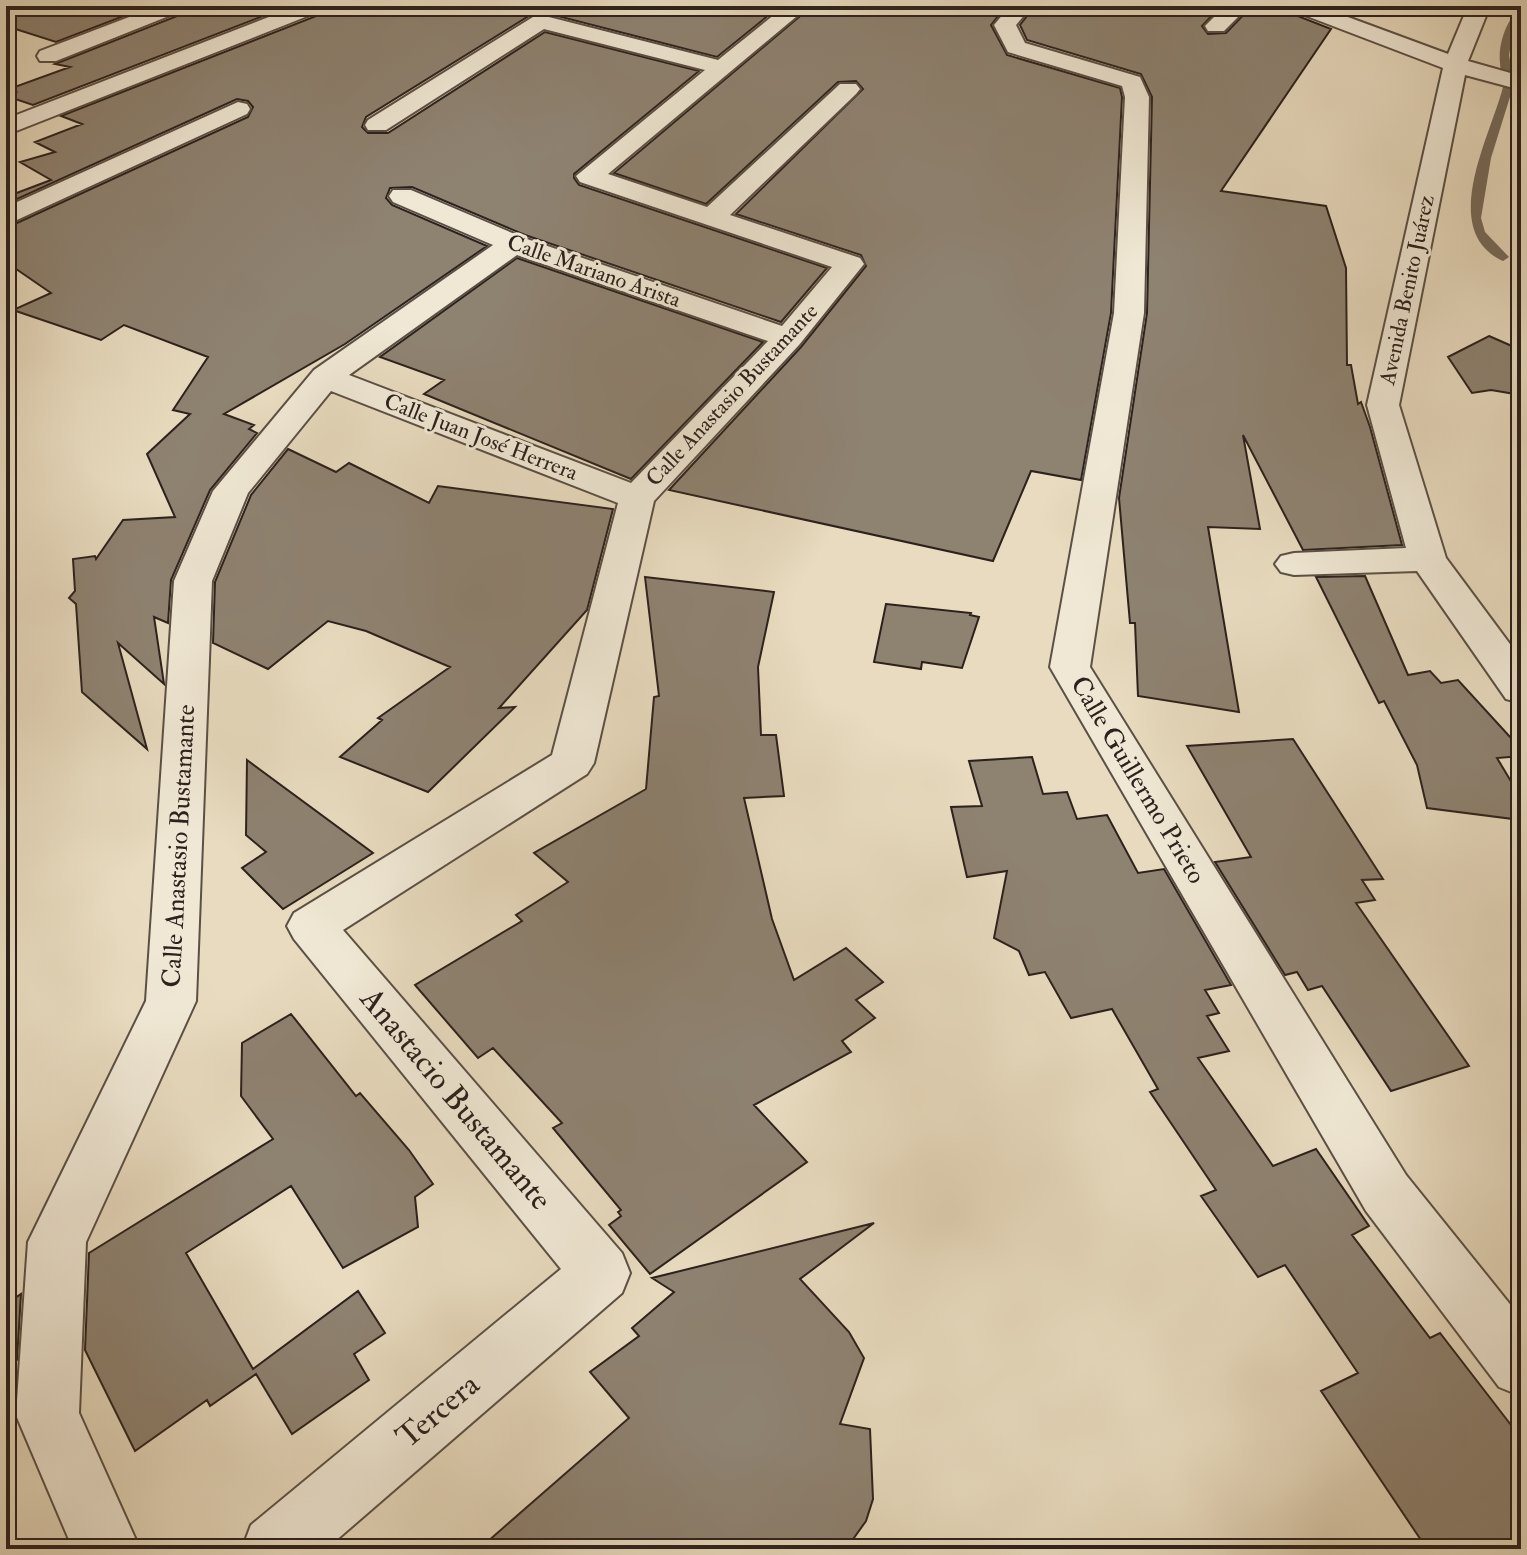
<svg xmlns="http://www.w3.org/2000/svg" width="1527" height="1555" viewBox="0 0 1527 1555" font-family="'IM FELL Double Pica',serif">
	<rect width="100%" height="100%" fill="#e8dbbf"/>
	<filter id="stains"><feTurbulence type="fractalNoise" baseFrequency=".0025" numOctaves="4"/><feColorMatrix values="0 0 0 0 .2 0 0 0 0 .09 0 0 0 0 .02 0 0 0 .5 -.17"/></filter>
	<radialGradient id="worn" r=".72"><stop offset=".6" stop-color="#630" stop-opacity="0"/><stop offset="1" stop-color="#630" stop-opacity=".3"/></radialGradient>
	<g fill="none" stroke-linecap="round" stroke-linejoin="round">
		<path fill="#766b5d" fill-rule="evenodd" d="M1521 8V18L1512 38 1509 55 1514 84 1491 158 1481 218 1485 232 1509 257 1503 261C1437 231 1491 135 1503 87 1505 80 1500 71 1500 63 1498 45 1506 19 1521 8Z"/>
	</g>
	<path fill="#8e8271" stroke="#2c211c" stroke-width="2" d="M6 6H150L56 42 6 26Z
		M191 6H289L33 105 6 96 16 92 9 89 70 67 55 64 185 13Z
		M330 6H780L717 57 542 12 532 14 366 117 362 127 368 133H388L545 32 699 71 574 174V178L579 185 827 268 781 322 525 235 412 187 390 188 386 198 392 205 487 246 345 344 224 414 254 425 249 429 257 433 210 490 171 580 168 623 154 617 164 684 118 643 147 749 82 692 76 604 69 598 75 591 73 559 95 556 96 559 123 520 175 517 147 454 190 414 173 410 208 357 124 325 101 340 13 310 51 293 6 262V228L248 117 253 107 248 101 237 99 6 204V197L51 180 20 162 55 152 35 142 82 124 61 116 324 13Z
		M812 6H1006L991 25 1007 55 1120 88 1122 97 1111 313 1081 480 1031 471 993 561 669 490 801 347 866 266 861 255 736 214 863 89 856 81 838 82 706 204 614 173Z
		M1035 6H1221L1202 26 1208 34 1226 33 1252 6H1284L1290 13 1331 29 1221 191 1326 206 1346 268 1347 365H1351L1358 404 1361 402 1370 427 1402 545 1303 550 1243 435 1260 529 1208 527 1239 712 1138 696 1135 623H1130L1119 498 1147 313 1152 97 1141 74 1027 40 1020 25Z
		M517 258 763 342 631 479 424 394 444 380 380 357Z
		M1489 336 1521 350V395L1491 390 1472 393 1448 357Z
		M288 449 336 472 349 463 429 503 438 486 613 509 587 610 499 708 515 707 428 792 340 757 382 720 378 718 450 667 366 631 328 621 268 669 213 643 215 582 251 495Z
		M1365 576 1408 675 1430 671 1441 683 1458 680 1521 749V756L1497 758 1521 798V820L1427 808 1417 765 1384 701 1379 703 1316 577Z
		M645 577 774 592 758 667 761 735H776L784 796 744 798 772 919 794 980 846 948 883 982 856 1000 875 1018 842 1041 851 1052 754 1105 807 1162 650 1274 609 1225 621 1216 618 1212 621 1210 553 1128 562 1123 493 1048 478 1058 415 985 522 921 516 915 568 882 534 853 646 789 654 697 659 696Z
		M886 604 971 613 970 615 979 617 962 668 922 662 921 669 874 662Z
		M1293 739 1383 879 1362 880 1375 900 1356 903 1469 1066 1391 1091 1322 986 1308 990 1297 972 1285 975 1215 862 1251 857 1187 746Z
		M1032 757 1043 794 1067 792 1077 819 1107 815 1138 873 1164 869 1231 985 1205 990 1219 1013 1207 1016 1229 1051 1198 1058 1273 1166 1316 1149 1369 1226 1352 1235 1430 1338 1440 1333 1521 1438V1549H1427L1321 1391 1358 1373 1285 1265 1258 1277 1201 1196 1216 1190 1150 1092 1158 1089 1112 1009 1071 1018 1045 972 1029 975 1019 951 994 938 1007 871 967 877 951 807 982 806 969 761Z
		M247 760 373 853 283 909 242 868 266 852 246 835Z
		M291 1014 356 1096 360 1093 409 1150 433 1184 415 1197 418 1227 343 1268 291 1186 186 1253 253 1369 358 1291 385 1333 354 1354 369 1380 292 1434 256 1374 210 1406 207 1400 135 1451 85 1350 89 1253 273 1139 241 1096 242 1043Z
		M874 1223 800 1279 849 1332 864 1358 840 1424 870 1429 873 1499 866 1521 846 1549H479L629 1418 590 1372 639 1336 632 1328 674 1292 652 1278Z
		M21 1294 17 1360 6 1367V1304Z"/>
	<g fill="none" stroke-linecap="round" stroke-linejoin="round">
		<defs>
			<path id="minor" d="M158 6H188L184 10 56 61H40L37 56 40 51Z
				M297 6H327L323 10 6 135V119Z
				M785 6H809L608 174 707 207 840 84H856L860 89 856 94 730 215 860 258 864 264 799 345 654 501 594 763 587 774 343 930 622 1253 630 1273 622 1293 326 1549H242L251 1525 561 1269 294 939 287 926 294 913 552 755 618 503 331 391 248 493 212 581 196 1001 86 1242 79 1413 140 1549H73L16 1415 28 1242 146 1001 174 581 213 491 314 370 493 245 393 202 389 196 393 190H411L524 238 782 326 832 267 580 182 576 176 705 70 544 29 386 130H368L365 125 368 120 533 17 541 15 718 60ZM517 255 768 341 631 483 349 375Z
				M1010 6H1032L1016 25 1025 43 1140 77 1149 97 1144 313 1090 667 1406 1175 1521 1318V1396L1499 1387 1366 1211 1050 667 1114 313 1125 97 1122 86 1008 52 994 25Z
				M1225 6H1249L1224 31H1208L1205 26Z
				M1287 6H1318L1448 54 1468 6H1490L1468 61 1521 76V90L1465 75 1399 405 1446 558 1521 659V703L1506 699 1417 571 1294 575 1281 572 1275 564 1281 556 1294 553 1406 548 1367 405 1443 68 1291 10Z
				M238 102 247 104 250 109 247 114 6 225V207Z"/>
		</defs>
		<use href="#minor" stroke="#5b5045" stroke-width="4"/>
		<use href="#minor" fill="#f0e8d5" fill-rule="evenodd"/>
	</g>
	<g text-anchor="middle" dominant-baseline="central" stroke-width="6" stroke-linejoin="round" paint-order="stroke">
		<g font-size="22" fill="#2c211c" stroke="#f0e8d5">
			<text transform="translate(594 271) rotate(19)">Calle Mariano Arista</text>
			<text transform="translate(1407 290) rotate(-78)">Avenida Benito Juárez</text>
			<text transform="translate(732 395) rotate(-47)">Calle Anastasio Bustamante</text>
			<text transform="translate(481 437) rotate(21)">Calle Juan José Herrera</text>
		</g>
		<g font-size="26" fill="#2c211c" stroke="#f0e8d5">
			<text transform="translate(1138 780) rotate(59)">Calle Guillermo Prieto</text>
			<text transform="translate(179 846) rotate(-87)">Calle Anastasio Bustamante</text>
		</g>
		<g font-size="32" fill="#2c211c" stroke="#f0e8d5">
			<text transform="translate(456 1099) rotate(50)">Anastacio Bustamante</text>
			<text transform="translate(438 1411) rotate(-40)">Tercera</text>
		</g>
	</g>
	<rect width="1527" height="1555" fill="none" stroke="#e8dbbf" stroke-width="32"/>
	<rect x="8" y="8" width="1511" height="1539" fill="none" stroke="#2c211c" stroke-width="4"/>
	<rect x="16" y="16" width="1495" height="1523" fill="none" stroke="#2c211c" stroke-width="2"/>
	<rect width="100%" height="100%" filter="url(#stains)"/>
	<rect width="100%" height="100%" fill="url(#worn)"/>
</svg>
